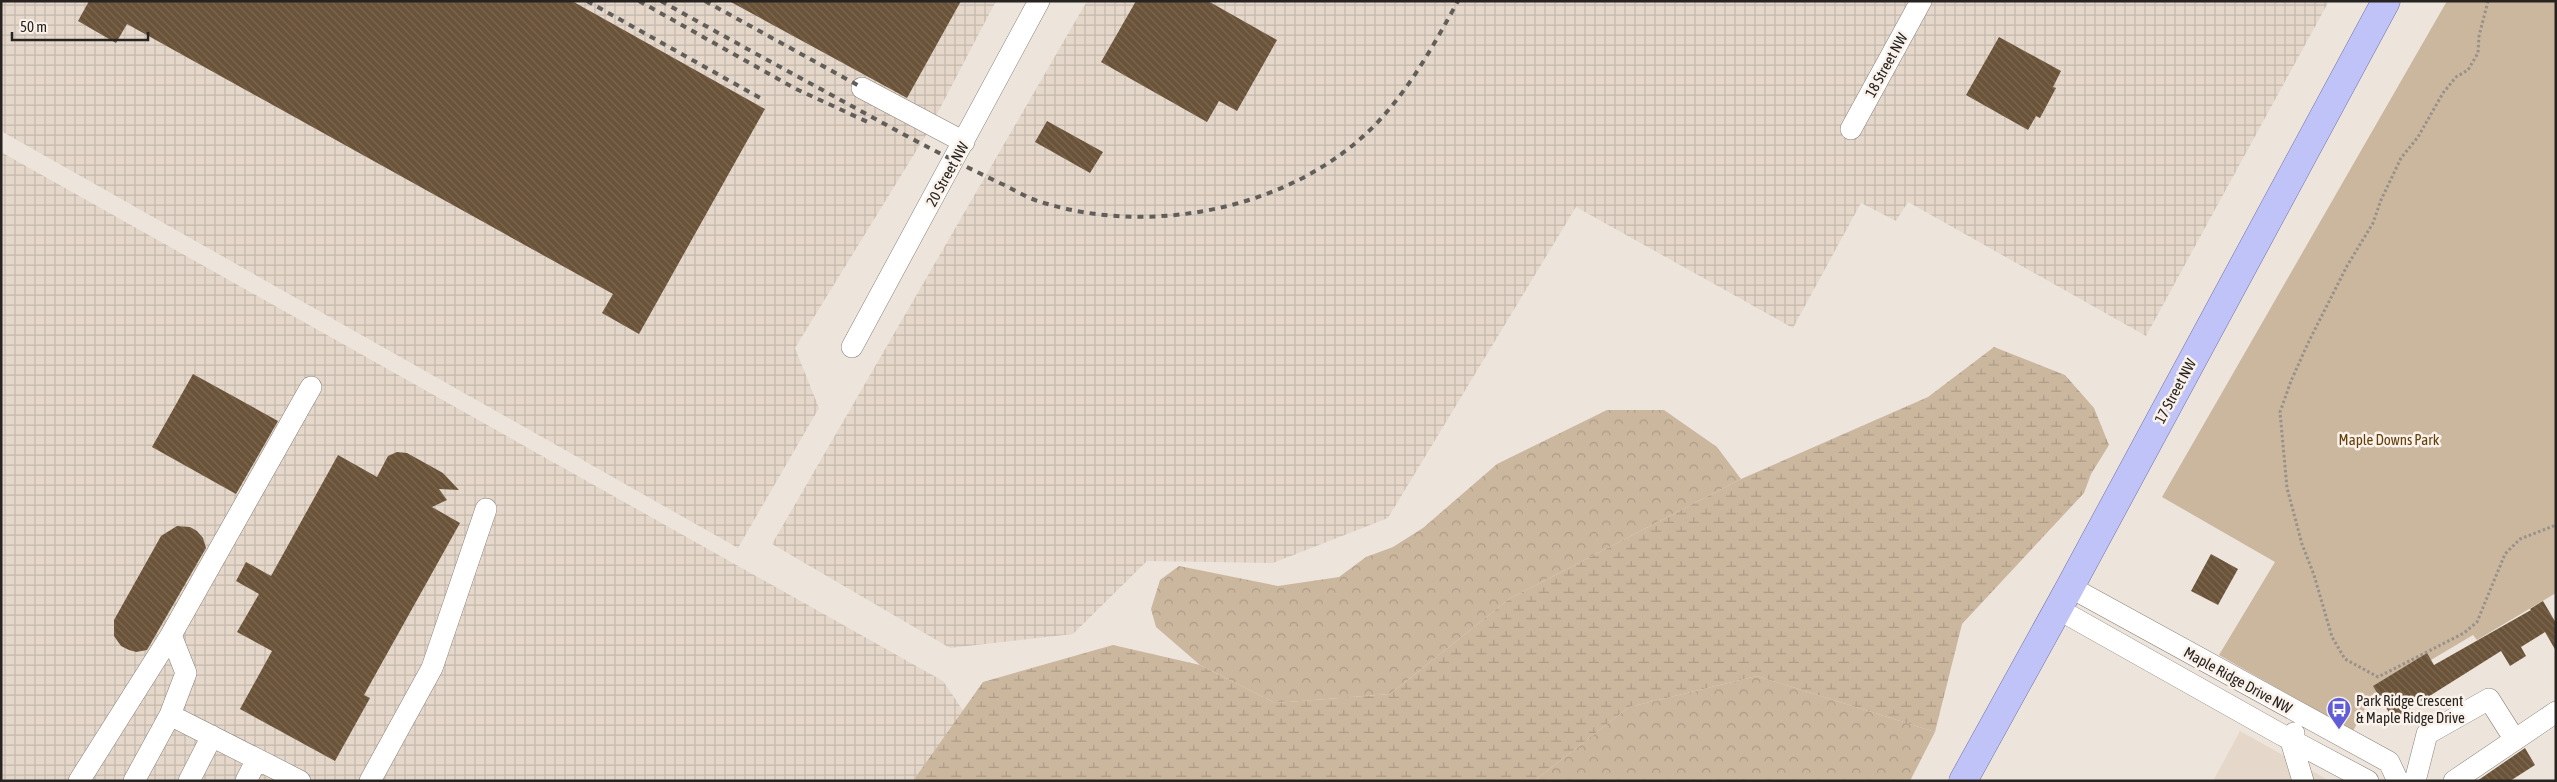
<svg xmlns="http://www.w3.org/2000/svg" width="2557" height="782" viewBox="0 0 2557 782" font-family="'Asap Condensed',sans-serif">
	<defs>
		<pattern id="industrial-grid" width="8" height="8" patternUnits="userSpaceOnUse" patternTransform="scale(1.25)"><rect width="8" height="8" fill="#e5d8ca"/><path d="M0 4h8M4 0v8" fill="none" stroke="#c4b9ad"/></pattern>
		<pattern id="forest-crowns" width="20" height="18" patternUnits="userSpaceOnUse" patternTransform="scale(1.25)"><rect width="20" height="18" fill="#cbb69e"/><path d="M2 6a3 3 0 1 1 6 0M12 15a3 3 0 1 1 6 0" fill="none" stroke="#ae9c88"/></pattern>
		<pattern id="wetland-marsh" width="20" height="14" patternUnits="userSpaceOnUse" patternTransform="scale(1.25)"><rect width="20" height="14" fill="#cbb69e"/><path d="M1 5h8M5 5V1M11 12h8M15 12V8" fill="none" stroke="#ae9c88"/></pattern>
		<pattern id="building-back-hatch" width="6" height="6" patternUnits="userSpaceOnUse" patternTransform="scale(1.25)"><rect width="6" height="6" fill="#6a5338"/><path d="M-1 5l2 2M0 0l6 6M5-1l2 2" fill="none" stroke="#7b6852"/></pattern>
	</defs>
	<rect width="100%" height="100%" fill="#ede5dc"/>
	<path fill="#e5d8ca" d="M2240 731 2330 781H2213Z"/>
	<path fill="url(#industrial-grid)" d="M1 1H996L926 135 795 348 819 408 738 548 1 131Z
		M1087 1H2329L2146 336 1908 202 1896 221 1861 203 1793 328 1576 207 1388 518 1273 563 1147 561 1073 634 950 648 772 544Z
		M1 152 943 681 1011 781H1Z"/>
	<path fill="#cbb69e" d="M2447 1H2556V593L2477 640 2473 635 2372 695 2353 731 2219 655 2275 562 2162 497Z"/>
	<path fill="url(#forest-crowns)" d="M1607 410H1664L1717 447 1741 479 1509 599 1390 694 1275 703 1200 665 1156 627 1151 609 1160 580 1179 566 1278 586 1339 577 1366 557 1393 547 1423 528 1497 464Z
		M1757 676 1935 732 1910 781H1534L1629 707Z"/>
	<path fill="url(#wetland-marsh)" d="M1994 347 2065 375 2094 408 2109 445 2091 474 2084 493 1962 624 1935 732 1757 676 1629 707 1534 781H913L983 682 1113 645 1200 665 1275 703 1390 694 1509 599 1741 479 1928 397Z"/>
	<path fill="url(#building-back-hatch)" d="M89 1H572L765 109 639 334 602 313 613 294 127 24 116 43 78 21Z
		M729 1H961L907 98Z
		M1136 1H1208L1277 40 1237 111 1219 101 1207 122 1101 62Z
		M1999 37 2061 71 2053 87 2056 88 2040 118 2036 116 2028 130 1966 95Z
		M1047 121 1103 152 1090 173 1035 142Z
		M193 374 278 421 236 494 152 447Z
		M397 452 407 453 443 473 459 490 439 489 447 500 432 507 460 523 364 695 370 698 335 761 240 709 272 651 237 632 259 594 236 581 246 562 271 576 338 455 377 477 388 456Z
		M177 526 190 527 197 531 203 538 206 548 147 650 136 652 129 650 121 646 114 636V620L161 536Z
		M2211 554 2238 569 2218 605 2191 591Z
		M2543 601 2556 623V651L2545 632 2521 647 2526 656 2510 666 2501 651 2393 719 2373 686 2427 653 2434 665 2531 610 2530 609Z
		M2525 748 2535 765 2510 781H2477Z"/>
	<g fill="none" stroke-linecap="round" stroke-linejoin="round">
		<defs>
			<path id="minor" d="M862 88 964 142
				M1851 129 1921 1
				M852 347 1039 1
				M2070 587 2389 762 2398 781
				M2058 609 2282 735 2368 781
				M171 635 311 387
				M2294 733 2291 741 2303 781
				M79 781 171 635 186 673 170 715 300 781
				M134 781 170 715
				M189 781 212 736
				M246 781 257 759
				M370 781 432 668 486 509
				M2415 781 2427 734 2489 699 2515 740
				M2454 781 2556 712"/>
			<path id="major" d="M1963 781 2070 587 2386 1"/>
		</defs>
		<use href="#minor" stroke="#89817a" stroke-width="22"/>
		<use href="#major" stroke="#6f71a9" stroke-width="29"/>
		<path stroke="#97918b" stroke-width="3" stroke-dasharray="2.5 2.5" stroke-linecap="butt" d="M2488 1 2479 36 2478 53 2468 70 2456 77 2443 93 2418 137 2401 158 2381 200 2373 223 2347 266 2309 341 2291 381 2280 412 2287 488 2302 544 2314 575 2332 637 2345 659 2378 677 2464 633 2477 622 2505 554 2520 539 2556 525"/>
		<use href="#minor" stroke="#fff" stroke-width="21"/>
		<use href="#major" stroke="#c0c3f8" stroke-width="28"/>
		<path stroke="#615d58" stroke-width="4" stroke-dasharray="6 6" stroke-linecap="butt" d="M587 1 762 99
			M639 1 796 89 870 123
			M661 1C741 46 821 89 901 133 935 151 968 168 1002 184 1015 190 1027 198 1041 202 1151 237 1292 209 1374 126 1410 89 1433 46 1458 1
			M705 1 861 87"/>
	</g>
	<defs>
		<symbol id="bus-pin" viewBox="-11 -11 22 30"><path d="M0 17L-7.5 6A9.5 9.5 0 1 1 7.5 6Z" fill="#615dd6" stroke="#faf2ea"/><path d="M-5-6H5V4H4V6H2V4H-2V6H-4V4H-5ZM-3.5-4V0h7V-4ZM-3.5 1.2v1.5H-2V1.2ZM2 1.2v1.5H3.5V1.2Z" fill="#fff"/></symbol>
	</defs>
	<g fill-rule="evenodd">
		<use href="#bus-pin" x="2325" y="695" width="28" height="38"/>
	</g>
	<g text-anchor="middle" dominant-baseline="central" stroke-width="5" stroke-linejoin="round" paint-order="stroke">
		<g font-size="15" fill="#262320" stroke="#faf2ea">
			<text transform="translate(1886 65) rotate(-61)">18 Street NW</text>
			<text transform="translate(947 174) rotate(-61)">20 Street NW</text>
			<text transform="translate(2175 391) rotate(-62)">17 Street NW</text>
			<text transform="translate(2238 680) rotate(29)">Maple Ridge Drive NW</text>
		</g>
		<g font-size="15" fill="#633f0a" stroke="#faf2ea">
			<text x="2389" y="439">Maple Downs Park</text>
		</g>
		<g font-size="15" fill="#262320" stroke="#faf2ea" text-anchor="start">
			<text x="2356" y="700">Park Ridge Crescent<tspan x="2356" dy="17">&amp; Maple Ridge Drive</tspan></text>
		</g>
	</g>
	<rect width="2557" height="782" fill="none" stroke="#262320" stroke-width="5"/>
	<path d="M12 32v8h136v-8" fill="none" stroke="#262320" stroke-width="2.5"/>
	<text x="20" y="32" font-size="15" fill="#262320" stroke="#faf2ea" stroke-width="4" paint-order="stroke">50 m</text>
</svg>
